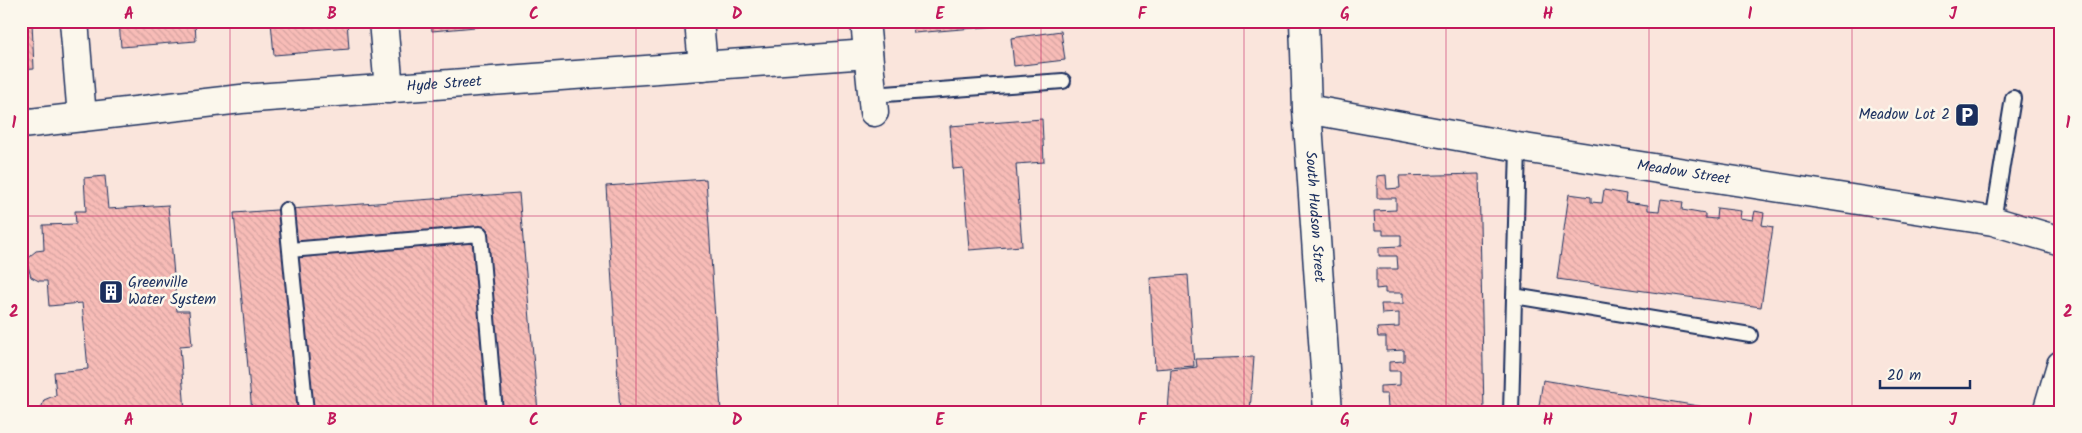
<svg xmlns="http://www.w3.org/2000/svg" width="2082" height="433" viewBox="0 0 2082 433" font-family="Kalam,sans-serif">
	<defs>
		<pattern id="building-back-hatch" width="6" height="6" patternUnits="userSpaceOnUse" patternTransform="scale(1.25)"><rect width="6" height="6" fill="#f8bcb7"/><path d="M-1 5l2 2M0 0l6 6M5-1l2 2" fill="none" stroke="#d4a2a0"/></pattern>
	</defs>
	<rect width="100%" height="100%" fill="#fae5dc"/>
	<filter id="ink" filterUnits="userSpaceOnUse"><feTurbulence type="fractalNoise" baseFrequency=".02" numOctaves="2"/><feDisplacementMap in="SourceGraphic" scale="10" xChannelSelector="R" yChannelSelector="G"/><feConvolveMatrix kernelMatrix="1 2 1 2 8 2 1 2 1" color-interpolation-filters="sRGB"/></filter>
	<g filter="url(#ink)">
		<path fill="url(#building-back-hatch)" stroke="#1b2f5e" d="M21 21H32L34 69 21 70Z
			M119 21H195L196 41 121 47Z
			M347 21 349 49 274 55 271 22Z
			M431 21H507L508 24 432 31Z
			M912 21H997L998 26 914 33Z
			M1061 31 1065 60 1014 66 1011 38Z
			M1042 119 1044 162 1016 164 1022 246 969 250 963 168 953 169 950 126Z
			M1479 174 1484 412H1406V408H1388L1387 394H1380V386L1400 385V371H1389V362L1404 361V350L1386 351V337H1378L1377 328 1399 327V313L1382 314 1381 304H1403V293H1385V288L1376 289V269H1398L1397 256H1379V247L1401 246V235H1383V230H1375L1374 211 1396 210V198H1377V176L1386 175 1387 189 1400 188 1399 176Z
			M105 176 108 209 168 205 177 311H189L192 345 180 346 185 412H40L44 400 56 395 54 372 88 369 82 303 49 306 47 281H39L31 277 27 263 30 256 36 251 44 250 43 225 76 224 75 211H86L84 178Z
			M706 179 721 412H620L606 186Z
			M1604 190 1626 194 1625 202 1648 205V210L1659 211 1661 199 1683 202 1682 210 1705 214V218L1716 219 1717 208 1741 211 1740 218 1753 220 1755 211 1764 213 1762 225 1773 227 1761 307 1557 279 1569 194 1591 197V202L1602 203Z
			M519 193 538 412H252L234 213Z
			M1188 275 1194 366 1155 369 1150 278Z
			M1254 357 1250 412 1168 411 1171 370 1197 367 1196 359Z
			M1543 380 1734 412H1538Z"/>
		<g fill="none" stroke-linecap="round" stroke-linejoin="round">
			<defs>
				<path id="lane" d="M872 95 1063 81
					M286 210 306 412
					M1993 221 2013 98
					M290 250 480 234 495 412
					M1514 296 1750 335
					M1511 412 1518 147"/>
				<g id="street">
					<path d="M74 21 82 117"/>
					<path d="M383 21 389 89"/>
					<path d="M699 21 703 66"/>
					<path d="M865 21 874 112"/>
					<path id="s1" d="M1307 109 1518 147 1993 221 2061 241"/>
					<path id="s2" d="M21 124 241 99 868 54"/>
					<path d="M2047 412 2061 365"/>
				</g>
				<g id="secondary">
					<path id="s3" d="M1304 21 1307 109 1328 412"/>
				</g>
			</defs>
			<use href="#lane" stroke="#1b2f5e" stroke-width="18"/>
			<use href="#street" stroke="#1b2f5e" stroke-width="31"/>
			<use href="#secondary" stroke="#1b2f5e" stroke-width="31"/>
			<use href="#lane" stroke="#fbf7ec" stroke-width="14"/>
			<use href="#street" stroke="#fbf7ec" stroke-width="28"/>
			<use href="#secondary" stroke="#fbf7ec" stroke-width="28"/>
		</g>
	</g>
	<path fill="none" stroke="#c2185b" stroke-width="1" stroke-opacity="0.55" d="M230 21V412M433 21V412M636 21V412M838 21V412M1041 21V412M1244 21V412M1446 21V412M1649 21V412M1852 21V412M21 216H2061"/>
	<defs>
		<symbol id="parking-square" viewBox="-11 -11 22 22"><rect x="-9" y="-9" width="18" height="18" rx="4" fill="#1b2f5e" stroke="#fbf7ec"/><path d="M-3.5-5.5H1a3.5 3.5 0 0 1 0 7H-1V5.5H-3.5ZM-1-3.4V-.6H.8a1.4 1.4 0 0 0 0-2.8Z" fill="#fff"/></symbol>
		<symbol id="building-square" viewBox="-11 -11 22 22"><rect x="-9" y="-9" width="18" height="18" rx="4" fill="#1b2f5e" stroke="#fbf7ec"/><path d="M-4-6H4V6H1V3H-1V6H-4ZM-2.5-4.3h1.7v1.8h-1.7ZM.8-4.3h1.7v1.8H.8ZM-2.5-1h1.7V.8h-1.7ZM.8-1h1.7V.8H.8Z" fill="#fff"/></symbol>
	</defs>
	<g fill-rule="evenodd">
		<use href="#parking-square" x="1953" y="101" width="28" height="28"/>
		<use href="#building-square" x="97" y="278" width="28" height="28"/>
	</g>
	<g text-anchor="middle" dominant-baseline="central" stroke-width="5" stroke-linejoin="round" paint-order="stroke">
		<g font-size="15" fill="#1b2f5e" stroke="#fbf7ec">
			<text stroke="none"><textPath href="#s2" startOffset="425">Hyde Street</textPath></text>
			<text stroke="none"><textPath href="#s1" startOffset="382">Meadow Street</textPath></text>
			<text stroke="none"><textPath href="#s3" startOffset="196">South Hudson Street</textPath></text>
		</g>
		<g font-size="15" fill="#1b2f5e" stroke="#fbf7ec" text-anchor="end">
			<text x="1950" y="115">Meadow Lot 2</text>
			<text x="128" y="283" text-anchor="start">Greenville<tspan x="128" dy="17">Water System</tspan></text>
		</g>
	</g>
	<rect width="2082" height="433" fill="none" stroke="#fbf7ec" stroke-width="55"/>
	<path d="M1880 380v8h90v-8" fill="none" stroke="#1b2f5e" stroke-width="2.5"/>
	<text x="1887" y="380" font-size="15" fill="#1b2f5e" stroke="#fbf7ec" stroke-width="4" paint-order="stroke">20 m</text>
	<rect x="28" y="28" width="2026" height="378" fill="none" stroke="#c2185b" stroke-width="2"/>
	<g font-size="16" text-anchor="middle" font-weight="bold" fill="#c2185b">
		<text x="129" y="19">A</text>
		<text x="332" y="19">B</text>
		<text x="534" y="19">C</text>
		<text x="737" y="19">D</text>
		<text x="940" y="19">E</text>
		<text x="1142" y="19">F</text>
		<text x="1345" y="19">G</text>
		<text x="1548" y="19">H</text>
		<text x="1750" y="19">I</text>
		<text x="1953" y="19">J</text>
		<text x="14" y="128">1</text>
		<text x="2068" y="128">1</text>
		<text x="14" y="317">2</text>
		<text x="2068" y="317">2</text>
		<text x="129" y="425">A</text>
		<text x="332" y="425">B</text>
		<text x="534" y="425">C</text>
		<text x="737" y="425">D</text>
		<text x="940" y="425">E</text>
		<text x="1142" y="425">F</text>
		<text x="1345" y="425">G</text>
		<text x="1548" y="425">H</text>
		<text x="1750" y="425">I</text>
		<text x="1953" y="425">J</text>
	</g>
</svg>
